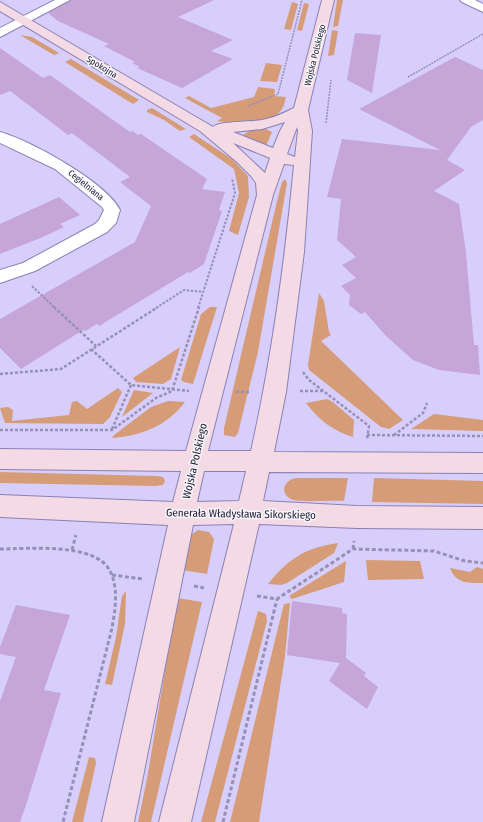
<svg xmlns="http://www.w3.org/2000/svg" width="483" height="822" viewBox="0 0 483 822" font-family="'Fira Sans Condensed',sans-serif">
	<rect width="100%" height="100%" fill="#d7cefc"/>
	<path fill="#d59c77" d="M337 0H343L338 26 333 27Z
		M292 2 298 4 291 30 284 29Z
		M304 3 309 4 302 31 297 30Z
		M332 30 338 31 334 55 328 56Z
		M20 35 32 37 59 53 54 55Z
		M71 59 139 100 133 104 65 62Z
		M266 63 282 65 277 82 260 81Z
		M258 87 275 89 274 96 286 97C285 101 284 106 282 109 272 126 234 124 217 121L222 118 185 98 189 96 211 108 254 97Z
		M152 108 186 129 180 131 164 120 147 112V110Z
		M264 128 272 132 266 146 243 135 251 130Z
		M194 134 232 159 248 176 249 197 238 235 229 231 239 193 234 169 189 137Z
		M285 179 287 183 258 352 238 433 235 437 224 435V428L278 197 282 182Z
		M319 293 324 301 329 332 331 335 321 341 403 420 389 429 381 427 309 370 308 365Z
		M210 307H217L193 384 184 382 181 380 201 314Z
		M180 347 171 379 163 384 136 382 133 378Z
		M118 388 122 392 110 417 103 424 5 423 0 408 8 407 13 410 12 421 69 415 72 402 77 401 87 409Z
		M134 390 153 393 122 417Z
		M327 399 333 402 354 420 353 437C333 431 319 420 306 403Z
		M168 401 185 402C167 426 141 436 112 438L114 435 151 407Z
		M434 414 483 420V431L411 429Z
		M0 472 156 476 163 477 165 481 163 485 156 486 0 483Z
		M296 478H348L344 501C334 500 297 503 291 499 279 493 284 480 296 478Z
		M374 478 483 481V504L372 502Z
		M198 530 209 532 214 539 207 574 182 570 191 535Z
		M338 543 334 553 287 583 281 585 268 584C289 558 305 548 338 543Z
		M366 560 420 561 424 579 368 580Z
		M346 561 344 582 292 599 289 596Z
		M477 567 483 569V583C468 583 456 584 450 568L470 572Z
		M126 591 125 624 112 685 105 684 116 637 122 596Z
		M177 598 202 602 151 822H138L147 779Z
		M290 603 285 656 259 822H230L284 604Z
		M258 611 266 614 267 621 215 822H201Z
		M89 757 95 758 96 763 83 822H72Z"/>
	<path fill="#c6a5d8" d="M71 0H214L178 17 233 40 211 51 233 59 182 88 137 68 140 67 132 63 135 62 104 46 109 44 58 21 48 13Z
		M355 33 381 35 372 93 347 80Z
		M0 48 43 78 50 75 130 132 132 131 138 135 141 134 207 179 202 189 225 192 219 210 222 211 204 264 190 273 188 272 99 326 97 324 85 331 83 330 21 369 0 348V319L135 242 151 206 120 182 130 177 72 133 68 135 10 91 0 95Z
		M455 57 483 70V120L471 127 447 160 465 170 434 191 459 204 466 253 474 345H478L480 375 439 370 413 360 386 336 365 312 361 314 349 305 350 295 341 286 356 278 342 265 356 257 337 240 341 199 327 197 342 139 440 150 359 109Z
		M59 197 80 215 60 224 64 227 43 237 0 254V224Z
		M292 601 342 608V613L347 614 346 658 366 673 364 676 378 687 367 709 329 681 340 663 287 655Z
		M16 605 70 615 44 690 61 693 26 805 20 822H0V701L16 657 0 654V647Z"/>
	<g fill="none" stroke-linecap="round" stroke-linejoin="round">
		<defs>
			<path id="street" d="M55 0H70L0 37V28Z
				M460 0H475L483 4V12L462 2Z
				M0 132C30 140 107 183 120 210L116 223 107 232 35 271 0 283V270L23 263 95 224 99 220 104 210 102 207 55 169 0 143Z"/>
			<path id="secondary" d="M322 0H334L308 110 312 131 304 252 286 392 274 452 483 453V473L269 472 263 501 357 506 483 507V529L357 528 259 524 191 822H159L234 524 193 525 134 822H102L168 525 0 517V495L173 502 181 471 0 469V449L186 451 257 195 256 183 251 176 237 162 200 131 0 11V2L213 127C218 121 252 122 262 120 273 118 284 113 294 108ZM285 122 280 131 273 148 233 132 262 129ZM297 127 298 131 295 157 287 154ZM233 143 270 158 265 173ZM284 164 294 165C285 261 272 357 251 451H208L273 195ZM204 471H246L239 501 197 502Z"/>
		</defs>
		<use href="#street" stroke="#8b80b5" stroke-width="2"/>
		<use href="#secondary" stroke="#8b80b5" stroke-width="2"/>
		<path stroke="#9790b5" stroke-width="1.5" stroke-dasharray="2 1" stroke-linecap="butt" d="M408 77 483 34
			M248 106 278 94 302 0
			M326 123 331 80"/>
		<path stroke="#9790b5" stroke-width="2" stroke-dasharray="2.5 1.5" stroke-linecap="butt" d="M32 286 55 308
			M156 308 184 290 204 292
			M198 308 235 193 232 178"/>
		<path stroke="#9790b5" stroke-width="2.5" stroke-dasharray="3 2" stroke-linecap="butt" d="M54 307 96 346
			M91 349 131 385 189 391
			M303 372 309 380 369 426 367 439
			M0 374 61 369 158 307
			M300 391H323
			M236 392H249
			M112 429 131 385
			M0 430H112L156 398 172 391 199 307
			M367 435 483 436
			M394 435 423 413 427 403"/>
		<path stroke="#9790b5" stroke-width="3" stroke-dasharray="4 2.5" stroke-linecap="butt" d="M0 549C27 549 96 542 110 571 119 588 115 611 112 628L63 822
			M353 549 354 541
			M72 550 76 535
			M112 575 143 579
			M194 586 204 588
			M257 596 277 599 353 549 434 551 465 561 483 563
			M223 822 277 599"/>
		<use href="#street" fill="#fff" fill-rule="evenodd"/>
		<use href="#secondary" fill="#f3dae5" fill-rule="evenodd"/>
	</g>
	<g text-anchor="middle" dominant-baseline="central" stroke-width="3" stroke-linejoin="round" paint-order="stroke">
		<g font-size="9" fill="#252035" stroke="#f7f6fb">
			<text transform="translate(315 55) rotate(-76)">Wojska Polskiego</text>
			<text transform="translate(102 67) rotate(31)">Spokojna</text>
			<text transform="translate(86 185) rotate(39)">Cegielniana</text>
		</g>
		<g font-size="11" fill="#252035" stroke="#f7f6fb">
			<text transform="translate(195 461) rotate(-77)">Wojska Polskiego</text>
			<text transform="translate(241 514) rotate(1)">Generała Władysława Sikorskiego</text>
		</g>
	</g>
</svg>
